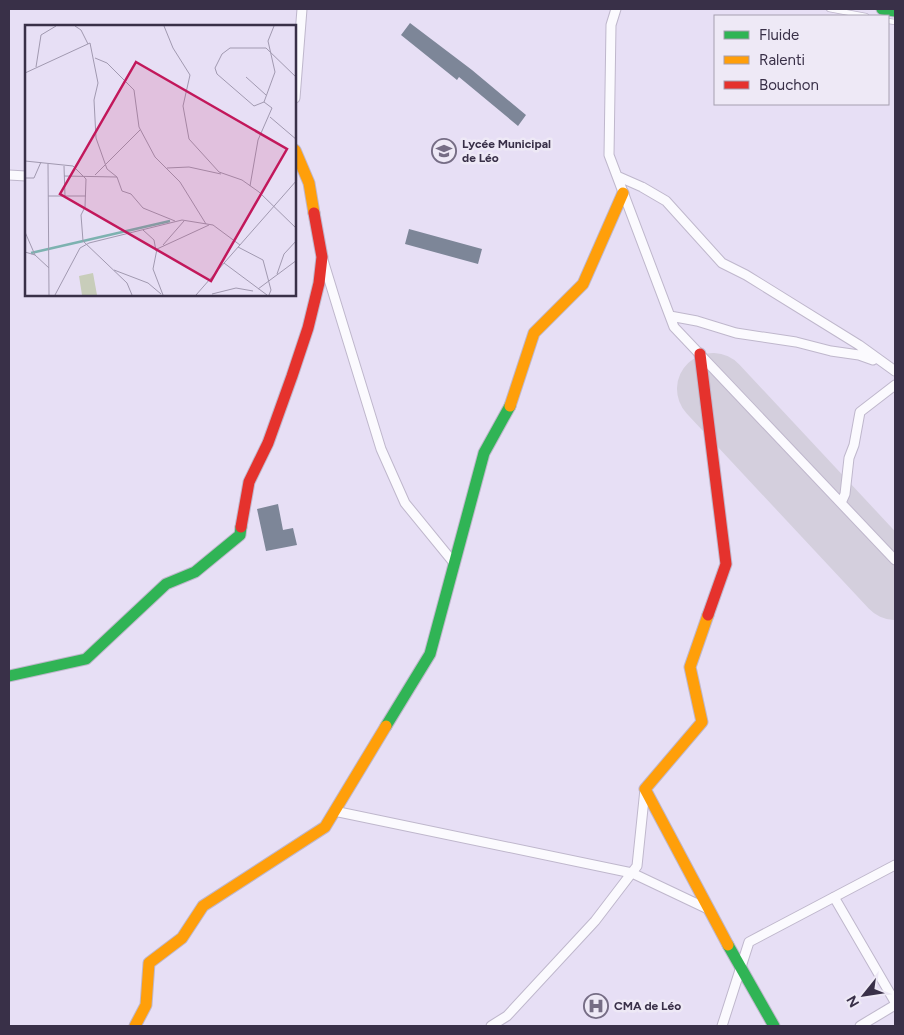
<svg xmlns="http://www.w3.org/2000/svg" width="904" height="1035" viewBox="0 0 904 1035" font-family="Figtree,sans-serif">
	<rect width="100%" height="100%" fill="#e7dff5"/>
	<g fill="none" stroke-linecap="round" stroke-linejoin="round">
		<path stroke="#d4cfdd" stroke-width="72" d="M713 389 895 584"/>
	</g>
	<path fill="#7d8698" d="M410 23 472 70 526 115 518 126 459 77 457 80 401 35Z
		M409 229 482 249 478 264 405 244Z
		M278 504 283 530 293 528 297 545 266 551 257 509Z"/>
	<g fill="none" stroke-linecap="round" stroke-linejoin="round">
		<defs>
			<path id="lane" d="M829 9 866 16
				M888 21 895 22"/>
			<path id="street" d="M616 9 611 25 609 155 674 327 895 560
				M295 98 302 9
				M9 175 26 176
				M617 176 642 187 666 201 722 263 746 275 859 345 895 371
				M323 260 381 449 405 503 454 563
				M670 316 697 321 736 333 796 342 831 351 859 355 873 360
				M841 503 845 494 849 458 854 445 860 412 895 385
				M334 811 632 873 710 910
				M834 897 895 1002
				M491 1026 507 1016 595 921 637 866 645 789
				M722 1026 749 942 895 865
				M860 1026 895 1005"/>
			<path id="fast" d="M882 9 895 11
				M9 676 86 659 166 584 195 572 240 535 241 527
				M386 726 430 654 484 453 510 406
				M728 945 774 1026"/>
			<path id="slow" d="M295 150 309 183 314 213
				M510 406 534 333 583 284 623 193
				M708 615 690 667 702 722 645 789 728 945
				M135 1026 146 1005 149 963 182 938 203 906 325 827 386 726"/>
			<path id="jam" d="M700 354 726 564 708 615
				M241 527 249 482 268 443 292 376 308 328 319 283 322 257 314 213"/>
		</defs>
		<use href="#lane" stroke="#bfb7cc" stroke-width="6"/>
		<use href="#street" stroke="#bfb7cc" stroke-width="11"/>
		<use href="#fast" stroke="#bfb7cc" stroke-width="13"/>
		<use href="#slow" stroke="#bfb7cc" stroke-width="13"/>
		<use href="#jam" stroke="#bfb7cc" stroke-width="13"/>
		<use href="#lane" stroke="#fbfafe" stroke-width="4.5"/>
		<use href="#street" stroke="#fbfafe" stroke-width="9"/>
		<use href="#fast" stroke="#30b455" stroke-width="11"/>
		<use href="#slow" stroke="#ff9f0a" stroke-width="11"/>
		<use href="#jam" stroke="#e5322d" stroke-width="11"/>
	</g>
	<defs>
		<symbol id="school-ring" viewBox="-11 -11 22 22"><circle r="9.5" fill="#eee9f6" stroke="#766d85" stroke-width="1.5"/><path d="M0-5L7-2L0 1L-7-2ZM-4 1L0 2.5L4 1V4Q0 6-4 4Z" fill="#766d85"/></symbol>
		<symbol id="hospital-ring" viewBox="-11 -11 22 22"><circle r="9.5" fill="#eee9f6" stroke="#766d85" stroke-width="1.5"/><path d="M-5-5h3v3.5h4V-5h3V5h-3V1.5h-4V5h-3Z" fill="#766d85"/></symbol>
	</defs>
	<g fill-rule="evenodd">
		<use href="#school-ring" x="430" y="137" width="28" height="28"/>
		<use href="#hospital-ring" x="582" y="992" width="28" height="28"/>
	</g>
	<g text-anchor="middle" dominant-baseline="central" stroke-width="5" stroke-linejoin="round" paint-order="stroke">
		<g font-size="12" font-weight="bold" fill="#393048" stroke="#eee9f6" text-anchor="start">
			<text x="462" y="144">Lycée Municipal<tspan x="462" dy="14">de Léo</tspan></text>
			<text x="614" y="1006">CMA de Léo</text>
		</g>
	</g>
	<g transform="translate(25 25)">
		<rect width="271" height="271" fill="#e7dff5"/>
		<path d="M68 248 72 270H57L54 251Z" fill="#c8cdba"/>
		<path fill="none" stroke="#7db2b0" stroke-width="2.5" d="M6 228 145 196"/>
		<path fill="none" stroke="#a199b0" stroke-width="1" d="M50 1 56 5 63 19M139 1 148 23 165 50 158 81 164 114 194 147 217 155 234 167 272 204M70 33 82 38 109 65 114 102 130 132 155 157 181 199M11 42 16 10 31 1M0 48 65 18 73 58 69 75 71 113 82 144 92 152M221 52 241 70M239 77 229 81 192 49 190 43 197 29 205 23H241L272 53M245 92 272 115M0 136 48 141 61 154 60 182 56 190 58 216 102 258 107 270M23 139 24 270M39 141 40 171M142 143 164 142 196 149M70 150 115 105M39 151 92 152 97 166 106 169 118 183 150 196M0 153H9L16 137M225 161 233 115 247 83 239 77 250 47 243 16 249 1M23 171H61M118 205 129 215 131 226M0 207 10 230M138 220 159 196M213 222 238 235 246 265 244 270M0 227 10 230 24 243M199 238 242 270M89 245 123 258 136 269M252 249 259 229 272 215M233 264 272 235M187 269 211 263 228 266M30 270 55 223 64 218 157 195 188 200 215 220M138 270 128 244 132 224 184 200M171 270 272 155"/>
		<path fill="#c2185b" fill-opacity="0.15" stroke="#c2185b" stroke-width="2.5" d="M111 37 262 124 186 256 35 169Z"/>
		<rect width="271" height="271" fill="none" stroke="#393048" stroke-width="2.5"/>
	</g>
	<rect width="904" height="1035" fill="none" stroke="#393048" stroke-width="20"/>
	<rect x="714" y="15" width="175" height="90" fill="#eee9f6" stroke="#a69fb0"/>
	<rect x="724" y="31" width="25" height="8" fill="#30b455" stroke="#a69fb0"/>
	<text x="759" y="40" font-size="15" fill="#393048">Fluide</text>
	<rect x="724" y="56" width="25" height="8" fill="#ff9f0a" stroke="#a69fb0"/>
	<text x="759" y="65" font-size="15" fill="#393048">Ralenti</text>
	<rect x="724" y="81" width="25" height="8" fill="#e5322d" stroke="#a69fb0"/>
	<text x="759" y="90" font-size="15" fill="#393048">Bouchon</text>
	<g transform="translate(864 995) rotate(240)" stroke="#eee9f6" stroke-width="4" paint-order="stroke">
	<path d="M0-4L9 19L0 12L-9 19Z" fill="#393048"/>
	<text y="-8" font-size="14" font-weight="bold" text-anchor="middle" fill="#393048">N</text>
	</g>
</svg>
